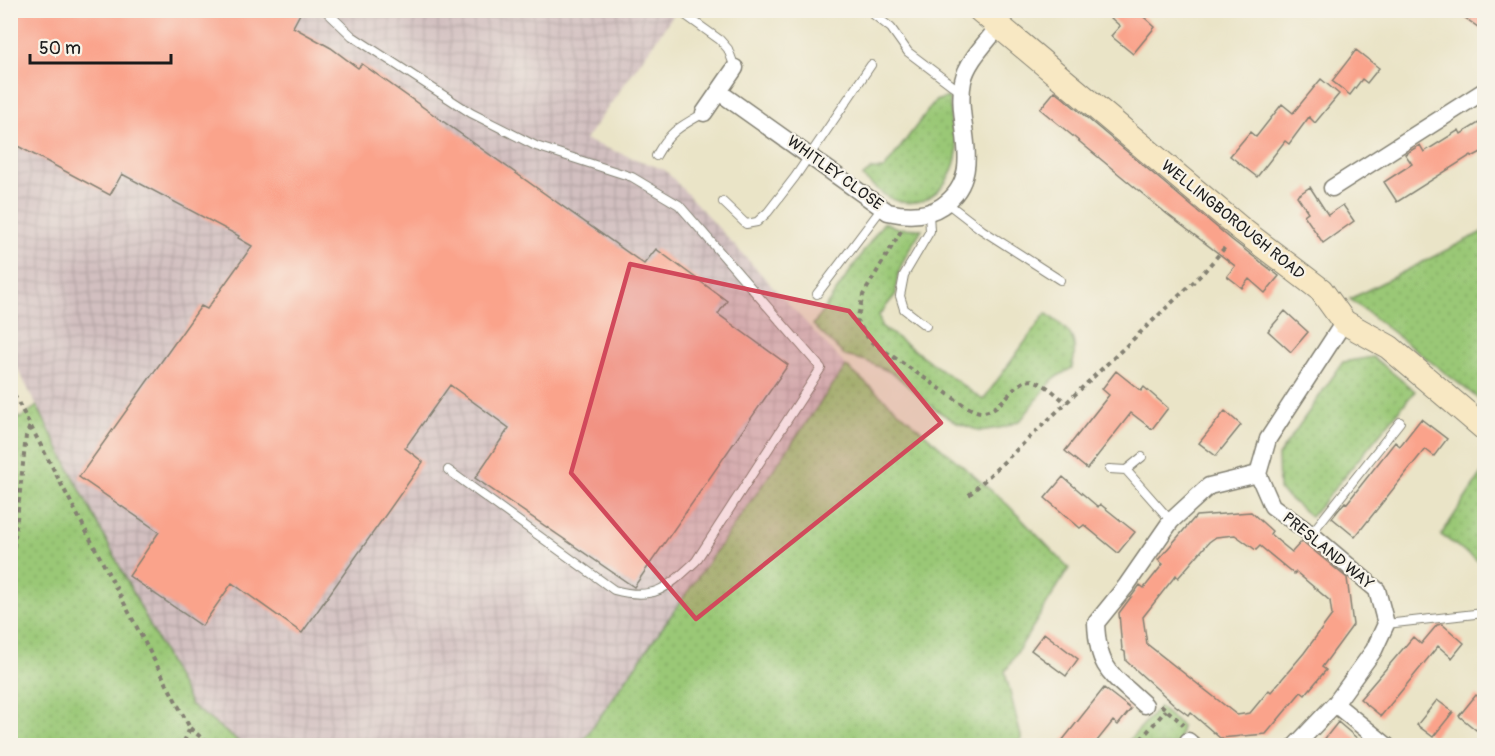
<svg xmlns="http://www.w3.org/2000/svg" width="1495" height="756" viewBox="0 0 1495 756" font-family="Pangolin,sans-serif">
	<defs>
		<pattern id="industrial-grid" width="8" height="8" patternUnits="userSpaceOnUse" patternTransform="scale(1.5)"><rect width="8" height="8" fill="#d2bfc0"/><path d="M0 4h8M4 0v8" fill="none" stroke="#b4a4a4"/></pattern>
		<pattern id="grass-dots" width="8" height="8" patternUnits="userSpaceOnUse" patternTransform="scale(1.5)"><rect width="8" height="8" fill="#9ac876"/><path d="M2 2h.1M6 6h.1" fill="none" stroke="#84ab66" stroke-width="1.8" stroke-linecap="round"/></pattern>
	</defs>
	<rect width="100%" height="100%" fill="#f7f3e8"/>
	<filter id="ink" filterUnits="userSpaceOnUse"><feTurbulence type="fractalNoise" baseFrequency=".0167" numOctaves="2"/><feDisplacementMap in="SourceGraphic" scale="12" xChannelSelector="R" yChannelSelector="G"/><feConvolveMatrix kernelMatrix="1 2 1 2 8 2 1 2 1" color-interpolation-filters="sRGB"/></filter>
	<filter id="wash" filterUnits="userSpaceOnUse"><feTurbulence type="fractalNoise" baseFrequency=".008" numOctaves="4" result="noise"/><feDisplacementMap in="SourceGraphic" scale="24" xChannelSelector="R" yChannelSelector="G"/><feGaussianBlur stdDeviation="1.35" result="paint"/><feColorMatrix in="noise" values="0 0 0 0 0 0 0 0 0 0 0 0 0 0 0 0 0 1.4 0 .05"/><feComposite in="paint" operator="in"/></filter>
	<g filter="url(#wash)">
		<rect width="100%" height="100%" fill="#eae4c7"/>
		<path fill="url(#industrial-grid)" d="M677 10 585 140 665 170 846 366 580 745 243 746 191 705 11 356V11Z"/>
		<path fill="url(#grass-dots)" stroke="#5b7249" stroke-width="1.5" d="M949 97C950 106 950 116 951 125 953 134 958 144 957 152 953 184 926 213 892 199 882 195 871 183 862 177L872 169H884L935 101Z
			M884 222 897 228 922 229C909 250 895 269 896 294L879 315 881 326 983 400 1046 313C1069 331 1080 336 1072 368L1053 379 1021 420 1005 427 980 431 957 423 933 408 894 374 866 361 845 356 813 325Z
			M1484 231V403L1350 299Z
			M1373 357 1415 391 1311 517 1279 490 1278 456 1343 362Z
			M846 366 1008 505 1069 568 1005 672 1021 736V745H580Z
			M10 404 19 419 37 406 191 705 243 745H11Z
			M1484 470V565L1441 535Z
			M1159 707 1182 726 1178 745H1125Z"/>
		<g id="blocks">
			<path fill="#faa38b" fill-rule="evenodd" d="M10 10H302L293 27 331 48 358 68 362 64 644 264 656 249 727 301 718 314 788 365 634 587 475 478 509 428 450 385 405 448 423 462 302 633 232 583 202 626 129 576 159 532 79 477 201 306 207 309 252 246 238 238 239 236 122 174 110 195 10 142Z
				M1102 10H1136L1155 27 1133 54 1111 36 1120 26Z
				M1454 10H1485V32Z
				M1356 50 1379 68 1367 83 1362 79 1350 95 1332 81Z
				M1321 79 1339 94 1315 123 1309 117 1289 144 1285 141 1257 177 1230 156 1250 132 1256 137 1282 104 1293 113Z
				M1055 91 1232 240 1279 276 1265 293 1249 279 1242 288 1236 283 1227 276 1235 266 1167 214 1040 109Z
				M1485 119V150L1472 157 1471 155 1397 202 1384 182 1412 164 1405 154 1420 145 1424 152 1459 130 1461 134Z
				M1310 187 1328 215 1343 205 1354 221 1323 243 1304 215 1308 212 1297 196Z
				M1285 311 1308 332 1291 352 1268 331Z
				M1116 371 1141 391 1144 387 1168 408 1152 429 1131 413 1087 469 1065 451 1109 395 1102 389Z
				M1225 411 1241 425 1216 456 1199 443Z
				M1421 419 1447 439 1434 456 1425 449 1355 537 1332 518 1345 502 1347 503 1395 442 1400 446Z
				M1063 477 1098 507 1100 504 1135 532 1118 553 1084 525 1080 528 1045 498Z
				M1251 512 1272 531 1270 534 1292 552 1302 541 1347 578 1353 625 1322 667 1326 670 1305 695 1301 692 1266 734 1220 738 1190 712 1188 715 1176 706 1126 661 1125 652 1122 650 1119 613 1140 585 1144 588 1163 564 1158 560 1196 516ZM1235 535 1256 550 1260 546 1294 574 1296 572 1330 601 1332 615 1304 653 1271 692 1269 690 1250 713 1237 715 1147 644 1143 617 1176 575 1178 578 1209 542 1216 537Z
				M1442 624 1464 643 1452 658 1438 646 1381 716 1360 699 1413 637 1421 644 1437 625Z
				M1044 633 1078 659 1066 676 1031 650Z
				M1104 688 1131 709 1118 725 1113 721 1093 746H1058Z
				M1476 695 1485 702V720L1476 730 1459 716Z
				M1437 700 1453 712 1433 737 1417 725Z
				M1338 722 1366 746H1319Z"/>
		</g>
	</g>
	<g filter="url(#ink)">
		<use href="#blocks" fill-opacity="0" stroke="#838072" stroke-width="1.5"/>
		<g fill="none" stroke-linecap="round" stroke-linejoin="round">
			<defs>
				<path id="service" d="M330 10 328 13 352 36 471 113 536 146 632 177 679 205 821 368 696 561C667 588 655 601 614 590L448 470
					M681 12 720 40 728 49 735 68
					M873 14 891 28 908 52 961 92
					M656 156C670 131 679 127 704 113
					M723 202 746 224 757 222 768 212 795 177 871 65
					M947 203 982 230 1060 280
					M817 294 882 208
					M926 326 904 309 900 296 904 275 930 231 929 213
					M1109 469 1126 470 1142 457
					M1126 470 1171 521
					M1311 534 1400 422
					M1386 624 1484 613"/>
				<path id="minor" d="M719 92 888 212C906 216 926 217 942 206 988 174 954 124 963 81 967 61 987 42 998 27
					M704 113 735 68
					M1332 188 1484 91
					M1258 474 1272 506 1311 534 1377 590 1386 624 1374 650 1335 704 1295 746
					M1335 704 1387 746
					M1145 705C1112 674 1098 671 1096 623L1126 586 1171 521 1209 486 1258 474 1268 439 1344 322
					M1188 741 1194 746"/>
				<path id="secondary" d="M980 10 1241 229 1321 290 1344 322 1389 347 1484 428"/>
			</defs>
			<use href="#service" stroke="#838072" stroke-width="10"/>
			<use href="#minor" stroke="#838072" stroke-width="19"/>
			<use href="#secondary" stroke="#838072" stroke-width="26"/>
			<path stroke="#838072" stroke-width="4" stroke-dasharray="4.5 4.5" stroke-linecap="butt" d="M901 231 863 295 857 321 870 341 967 407C971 409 977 412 981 412 1003 413 1016 374 1035 381 1047 385 1057 395 1066 403
				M10 387 190 728 182 746
				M969 495 1203 273 1227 245
				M10 583 26 436 30 426
				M1161 705 1184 725
				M190 728 211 746
				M1135 746 1166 710"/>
			<use href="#service" stroke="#fff" stroke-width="8"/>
			<use href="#minor" stroke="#fff" stroke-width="16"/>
			<use href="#secondary" stroke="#f8e8c3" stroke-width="24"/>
		</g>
	</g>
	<path fill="#d1495b" fill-opacity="0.2" stroke="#d1495b" stroke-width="4.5" stroke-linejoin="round" d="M630 264 849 311 941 423 696 619 571 473Z"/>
	<g text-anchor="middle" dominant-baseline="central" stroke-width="4.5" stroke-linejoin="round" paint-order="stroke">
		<g font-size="16" fill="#1c1c1c" stroke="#f7f3e8">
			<text transform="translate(835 173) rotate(36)">WHITLEY CLOSE</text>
			<text transform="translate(1233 220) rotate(39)">WELLINGBOROUGH ROAD</text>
			<text transform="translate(1328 551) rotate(39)">PRESLAND WAY</text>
		</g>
	</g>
	<rect width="1495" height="756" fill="none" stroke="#f7f3e8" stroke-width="36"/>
	<path d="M30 54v9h141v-9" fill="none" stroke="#1c1c1c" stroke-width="3"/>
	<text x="39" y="54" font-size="18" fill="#1c1c1c" stroke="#f7f3e8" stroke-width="4.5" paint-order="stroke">50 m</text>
</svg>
